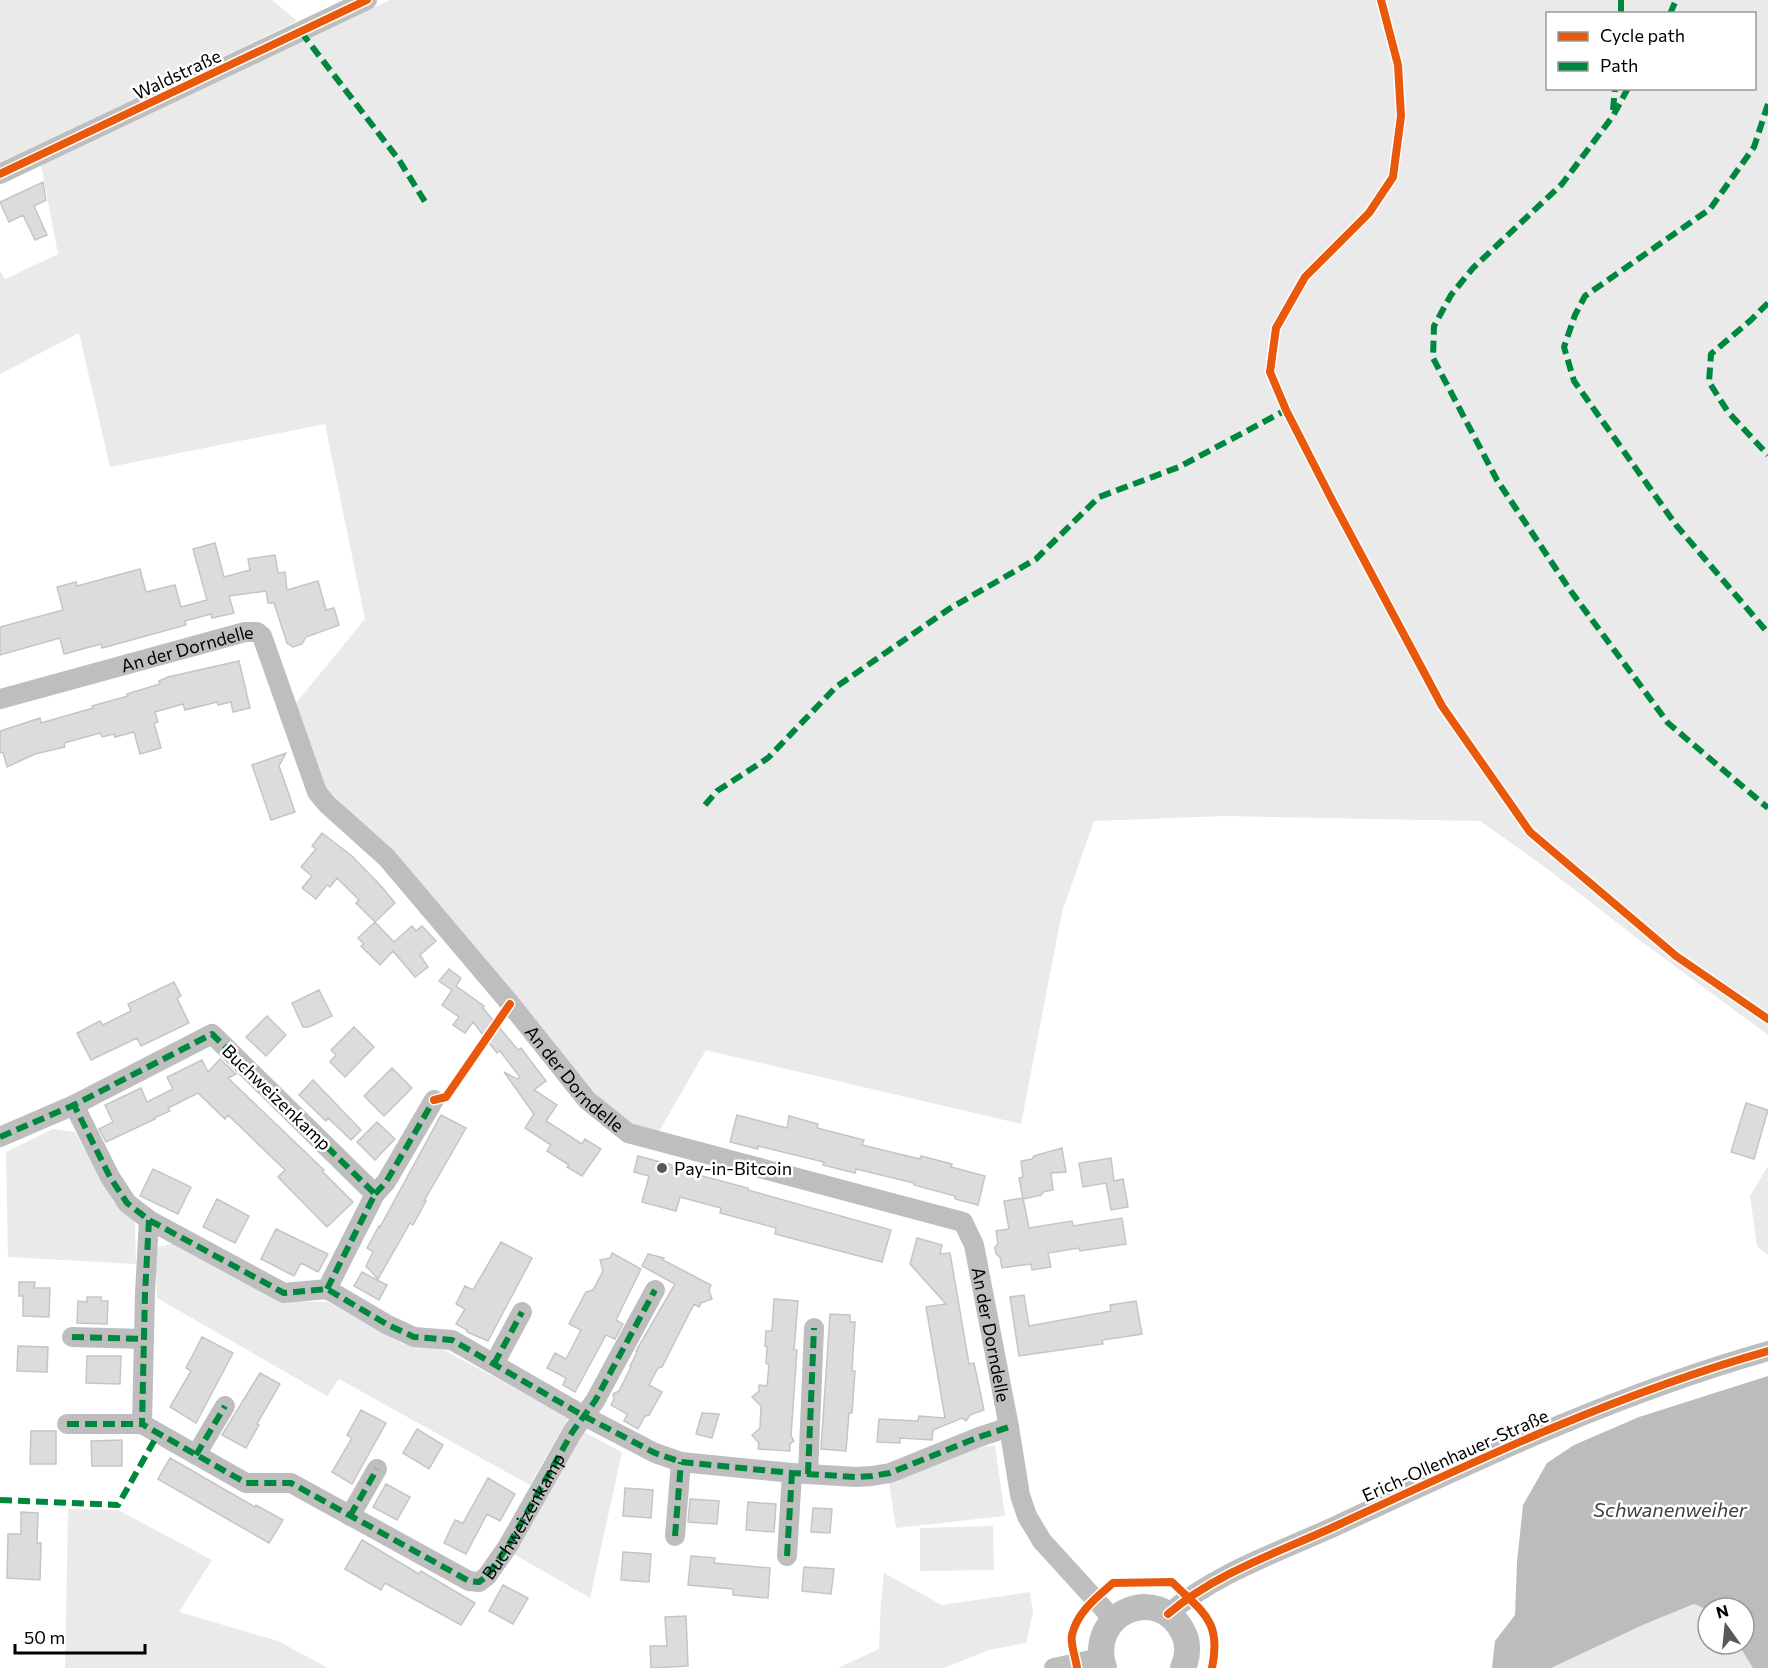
<svg xmlns="http://www.w3.org/2000/svg" width="1768" height="1668" viewBox="0 0 1768 1668" font-family="Commissioner,sans-serif">
	<rect width="100%" height="100%" fill="#fff"/>
	<path fill="#eaeaea" fill-rule="evenodd" d="M0 0H272L297 21 0 164Z
		M390 0H1768V1035L1642 942 1549 870 1480 821 1225 816 1094 821 1062 912 1021 1124 706 1050 654 1140 587 1100 401 864 322 783 296 703 365 619 325 424 110 467 79 333 0 374V271L5 279 58 254 41 165ZM1548 14H1754V88H1548Z
		M53 1129 75 1132 114 1203 135 1222 136 1264 8 1257 6 1152Z
		M1768 1166V1255L1757 1246 1750 1196Z
		M174 1243 286 1301 328 1302 403 1344 444 1350 569 1417 530 1485 339 1379 327 1396 157 1298 155 1248Z
		M584 1432 622 1452 590 1598 512 1553Z
		M995 1445 1005 1516 896 1528 889 1482 981 1447Z
		M68 1509 118 1510 212 1560 179 1612 278 1641 328 1668H65Z
		M993 1526 994 1570 920 1571V1528Z
		M884 1573 942 1605 1030 1592 1033 1613 1026 1643 989 1650 944 1668H838L879 1649 881 1601Z
		M1694 1604 1708 1610V1644H1738L1753 1668H1551L1645 1624Z"/>
	<path fill="#bcbcbc" d="M1768 1376V1668H1753L1738 1644H1744V1608H1708V1610L1694 1604 1645 1624 1551 1668H1492L1495 1641 1515 1615 1517 1562 1523 1505 1547 1463 1574 1445 1639 1417Z"/>
	<path fill="#dcdcdc" stroke="#c5c5c5" stroke-width="1.5" d="M43 182 46 200 34 206 47 235 35 240 23 215 9 222 0 202Z
		M215 543 224 577 250 570 248 559 275 555 278 573 285 572 287 590 318 581 326 610 334 608 339 625 306 637 302 644 293 647 287 643 274 603H268L266 591 229 596 234 613 212 618 211 614 185 621 186 625 102 648 101 644 64 654 60 638 0 655V627L63 610 57 587 76 582 77 586 140 569 146 592 175 585 181 607 207 600 193 549Z
		M239 661 250 708 233 712 231 702 218 705 217 702 185 710 183 704 155 712 158 722 154 723 161 748 140 754 134 732 115 737 114 734 102 737 100 733 64 743 65 747 35 754 7 767 3 752 0 753V731L40 718 41 723 93 708 92 706 128 696 127 694 160 684 159 681 168 677Z
		M286 753 279 766 295 812 271 820 252 765Z
		M322 833 352 856 382 887 395 903 375 922 356 903 359 900 337 878 330 887 327 885 316 899 302 888 312 876 301 867 316 849 312 846Z
		M375 922 394 942 412 926 416 931 422 926 436 941 420 955 428 967 415 977 393 951 380 965 361 946 364 944 358 938Z
		M449 969 461 978 456 986 484 1006 483 1008 518 1050 521 1048 546 1081 534 1090 557 1105 546 1121 582 1144 585 1139 601 1149 582 1176 567 1167 569 1165 547 1151 551 1145 525 1128 534 1114 504 1072 517 1079 520 1077 500 1051 497 1053 473 1022 465 1033 453 1025 459 1017 442 1005 452 990 439 981Z
		M174 982 181 996 177 998 189 1023 141 1046 137 1038 91 1060 77 1033 100 1021 103 1025 131 1011 128 1004Z
		M319 990 332 1016 309 1027H303L292 1003Z
		M267 1016 286 1035 266 1056 246 1037Z
		M354 1027 374 1047 345 1077 330 1062 336 1055 331 1050Z
		M220 1059 236 1074 228 1078 324 1170 322 1171 353 1202 327 1227 278 1177 285 1170 228 1115 225 1119 198 1093 168 1108 170 1111 154 1118 155 1119 106 1142 99 1129 113 1122 105 1105 141 1088 147 1102 173 1089 167 1077 202 1060 208 1072Z
		M392 1068 412 1088 384 1116 364 1096Z
		M313 1080 361 1130 351 1140 328 1118 326 1121 299 1095Z
		M1746 1103 1768 1110 1754 1159 1731 1152Z
		M441 1115 466 1128 424 1201H426L413 1225 410 1223 378 1279 366 1266 373 1252 367 1248 379 1226 380 1227Z
		M737 1115 787 1128 789 1116 818 1124 817 1128 864 1140 862 1145 920 1159 921 1156 952 1164 951 1167 985 1176 978 1205 955 1199V1196L914 1185V1183L856 1169 855 1173 823 1165 824 1162 758 1146V1149L730 1142Z
		M377 1122 395 1139 375 1160 357 1142Z
		M1062 1148 1066 1172 1051 1173 1053 1190 1043 1192 1041 1195 1023 1199 1019 1178 1023 1177 1021 1161 1032 1159 1034 1156Z
		M638 1156 672 1165V1168L748 1188V1190L891 1230 882 1262 775 1234 776 1228 720 1213 721 1208 680 1197 676 1211 642 1202 649 1176 634 1172Z
		M1111 1158 1114 1181 1123 1179 1128 1207 1111 1210 1106 1183 1083 1187 1079 1163Z
		M153 1169 191 1187 178 1214 140 1196Z
		M1023 1198 1029 1228 1072 1221 1073 1226 1122 1218 1126 1244 1080 1251 1079 1248 1048 1253 1051 1267 1032 1270 1031 1264 1002 1268 1000 1257 996 1254 995 1247 998 1244 996 1231 1009 1229 1004 1201Z
		M217 1199 249 1216 235 1243 203 1227Z
		M276 1229 328 1254 318 1272 301 1263 294 1276 261 1259Z
		M917 1238 942 1245 940 1254 950 1253 969 1364 974 1363 984 1410 970 1415 966 1421 962 1418 933 1430 932 1440 900 1438V1443L877 1442 879 1419 918 1421 919 1416 945 1418 926 1307 946 1304 910 1264Z
		M501 1242 532 1258 488 1341 467 1332V1330L456 1324 465 1309 456 1304 465 1286 473 1290Z
		M612 1253 641 1269 616 1320 623 1324 615 1339 606 1335 575 1392 563 1385 566 1378 547 1368 555 1353 566 1359 581 1330 569 1324 586 1292 593 1290 603 1271 600 1260 610 1258Z
		M648 1254 664 1258 663 1260 711 1285 709 1290 712 1299 701 1303 699 1307 694 1304 662 1367 658 1368 649 1385 662 1392 649 1415 645 1416 638 1429 624 1421 627 1414 611 1405 614 1399 613 1394 619 1391 631 1367 630 1366 637 1352 636 1351 675 1284 642 1266Z
		M362 1272 387 1285 379 1300 354 1286Z
		M19 1282H35L34 1288H50L49 1317 23 1316V1296H19Z
		M1024 1295 1029 1326 1111 1311 1110 1305 1136 1301 1142 1334 1102 1340 1103 1344 1019 1356 1010 1297Z
		M87 1297H101V1301H108L107 1324 77 1323 78 1301 87 1302Z
		M774 1299 798 1301 794 1350H797L791 1436 794 1441 790 1444V1451L758 1449 759 1443 752 1435 760 1428 761 1406 752 1397 759 1391V1385L767 1386 769 1365 766 1363 767 1347 765 1346 766 1331H772Z
		M830 1314 850 1315V1322H855L852 1371H855L852 1413H849L846 1451 821 1449Z
		M202 1337 233 1353 196 1423 170 1407 191 1371 186 1368Z
		M18 1346 48 1347 47 1372 17 1371Z
		M87 1356H121L120 1384 86 1383Z
		M260 1373 280 1384 257 1424 259 1425 246 1448 222 1435Z
		M361 1410 386 1423 352 1484 332 1472 352 1438 347 1435Z
		M702 1413 719 1414 712 1438 696 1434Z
		M417 1429 443 1445 429 1469 403 1453Z
		M31 1431H56V1464H30Z
		M122 1440V1466H92L91 1441Z
		M170 1458 255 1507 256 1505 283 1520 269 1543 158 1479Z
		M488 1478 515 1494 500 1521 487 1514 466 1554 444 1543 455 1520 463 1523Z
		M386 1484 410 1497 397 1520 373 1507Z
		M625 1488 653 1490 651 1518 623 1516Z
		M690 1499 719 1501 717 1524 688 1522Z
		M748 1502 776 1504 774 1532 746 1530Z
		M813 1508 832 1509 830 1533 811 1532Z
		M21 1512 38 1513 37 1543H41L40 1580 7 1578 8 1534H21Z
		M362 1540 419 1574 421 1571 475 1603 461 1625 385 1583 381 1590 345 1569Z
		M623 1552 651 1554 649 1582 621 1580Z
		M691 1556 715 1558 714 1563 770 1568 768 1598 733 1595V1589L688 1585Z
		M804 1567 834 1569 831 1594 802 1591Z
		M503 1585 528 1598 513 1624 489 1611Z
		M686 1616 688 1666 651 1668 650 1646H667L665 1617Z"/>
	<g fill="none" stroke-linecap="round" stroke-linejoin="round">
		<g stroke="#bebebe" stroke-width="20">
			<path d="M0 174 367 0"/>
			<path id="s1" d="M0 699 245 632H257L262 636 317 792 327 804 387 858 508 1001 587 1100 628 1133 963 1222 974 1245 1009 1427 1020 1495 1027 1516 1042 1541 1113 1619"/>
			<path d="M0 1137 74 1105"/>
			<path d="M375 1194 386 1182 434 1100"/>
			<path d="M149 1220 145 1293 142 1424 246 1483H291L469 1581 479 1582 487 1576 508 1546 573 1431 595 1401 655 1290"/>
			<path d="M327 1289 375 1194 212 1034 74 1105 110 1177 127 1203 149 1220 284 1293 327 1289 388 1325 414 1337 452 1340 584 1416 655 1453 681 1462 792 1473 856 1477 872 1476 890 1473 979 1437 1009 1427"/>
			<path d="M72 1337 144 1339"/>
			<path d="M494 1364 522 1312"/>
			<path d="M67 1424H142"/>
			<path d="M196 1455 225 1406"/>
			<path d="M808 1474 814 1328"/>
			<path d="M350 1516 377 1469"/>
			<path d="M675 1536 681 1462"/>
			<path d="M787 1556 792 1473"/>
			<path d="M1168 1614C1217 1572 1282 1551 1340 1524 1479 1459 1619 1393 1768 1351"/>
			<path d="M1054 1668 1100 1658"/>
		</g>
		<path stroke="#bdbdbd" stroke-width="26" d="M1104 1668C1086 1614 1157 1582 1183 1632 1189 1643 1188 1657 1183 1668"/>
		<g stroke="#00873e" stroke-width="6" stroke-dasharray="12 6" stroke-linecap="butt">
			<path d="M1621 0V14"/>
			<path d="M1670 14 1676 0"/>
			<path d="M301 32 399 160 427 205"/>
			<path d="M1628 88 1613 116 1562 184 1473 268 1451 295 1434 326 1433 358 1497 480 1570 590 1668 723 1768 808"/>
			<path d="M1768 104 1754 147 1710 209 1585 296 1575 315 1564 347 1574 381 1676 525 1768 633"/>
			<path d="M1613 110 1615 88"/>
			<path d="M1768 303 1751 320 1711 354 1709 382 1728 412 1768 455"/>
			<path d="M705 805 717 791 768 758 836 687 949 609 1036 559 1099 497 1179 467 1286 410"/>
			<path d="M0 1137 74 1105"/>
			<path d="M375 1194 386 1182 434 1100 439 1099"/>
			<path id="s2" d="M149 1220 145 1293 142 1424 246 1483H291L469 1581 479 1582 487 1576 508 1546 573 1431 595 1401 655 1290"/>
			<path d="M327 1289 375 1194 212 1034 74 1105 110 1177 127 1203 149 1220 284 1293 327 1289 388 1325 414 1337 452 1340 584 1416 655 1453 681 1462 792 1473 856 1477 872 1476 890 1473 979 1437 1009 1427"/>
			<path d="M72 1337 144 1339"/>
			<path d="M494 1364 522 1312"/>
			<path d="M67 1424H142"/>
			<path d="M196 1455 225 1406"/>
			<path d="M808 1474 814 1328"/>
			<path d="M0 1500 118 1505 158 1434"/>
			<path d="M350 1516 377 1469"/>
			<path d="M675 1536 681 1462"/>
			<path d="M787 1556 792 1473"/>
		</g>
		<defs>
			<path id="cycleway" d="M1381 0 1398 65 1401 116 1393 177 1369 213 1305 277 1276 328 1270 372 1286 410 1333 502 1442 706 1530 832 1676 956 1768 1019
				M0 174 367 0
				M434 1100 446 1097 510 1004
				M1168 1614C1217 1572 1282 1551 1340 1524 1479 1459 1619 1393 1768 1351
				M1077 1668C1076 1658 1070 1644 1072 1635 1077 1612 1097 1597 1113 1583L1172 1582C1202 1612 1222 1620 1212 1668"/>
		</defs>
		<use href="#cycleway" stroke="#fff" stroke-width="11"/>
		<use href="#cycleway" stroke="#e8590c" stroke-width="8"/>
	</g>
	<circle fill="#595959" stroke="#fff" stroke-width="2" cx="662" cy="1168" r="6"/>
	<g text-anchor="middle" dominant-baseline="central" stroke-width="5" stroke-linejoin="round" paint-order="stroke">
		<g font-size="18" fill="#000" stroke="#fff">
			<text transform="translate(177 74) rotate(-25)">Waldstraße</text>
			<text stroke="none"><textPath href="#s1" startOffset="194">An der Dorndelle</textPath></text>
			<text stroke="none"><textPath href="#s1" startOffset="824">An der Dorndelle</textPath></text>
			<text transform="translate(277 1097) rotate(44)">Buchweizenkamp</text>
			<text stroke="none"><textPath href="#s1" startOffset="1364">An der Dorndelle</textPath></text>
			<text transform="translate(1455 1455) rotate(-24)">Erich-Ollenhauer-Straße</text>
			<text stroke="none"><textPath href="#s2" startOffset="662">Buchweizenkamp</textPath></text>
		</g>
		<g font-size="18" fill="#000" stroke="#fff" text-anchor="start">
			<text x="674" y="1168">Pay-in-Bitcoin</text>
		</g>
		<g font-size="20" font-style="italic" fill="#404040" stroke="#fff">
			<text x="1670" y="1509">Schwanenweiher</text>
		</g>
	</g>
	<rect x="1546" y="12" width="210" height="78" fill="#ffffff" stroke="#999999" stroke-width="1.5"/>
	<rect x="1558" y="32" width="30" height="9" fill="#e8590c" stroke="#999999" stroke-width="1.5"/>
	<text x="1600" y="42" font-size="18" fill="#000000">Cycle path</text>
	<rect x="1558" y="62" width="30" height="9" fill="#00873e" stroke="#999999" stroke-width="1.5"/>
	<text x="1600" y="72" font-size="18" fill="#000000">Path</text>
	<g transform="translate(1726 1626) rotate(345)"><circle r="28" fill="#ffffff" stroke="#999999" stroke-width="1.5"/>
	<path d="M0-4.5L10 22L0 15L-10 22Z" fill="#595959"/>
	<text y="-9" font-size="16" font-weight="bold" text-anchor="middle" fill="#000000">N</text>
	</g>
	<path d="M15 1644v9h130v-9" fill="none" stroke="#000000" stroke-width="3"/>
	<text x="24" y="1644" font-size="18" fill="#000000" stroke="#ffffff" stroke-width="4.5" paint-order="stroke">50 m</text>
</svg>
